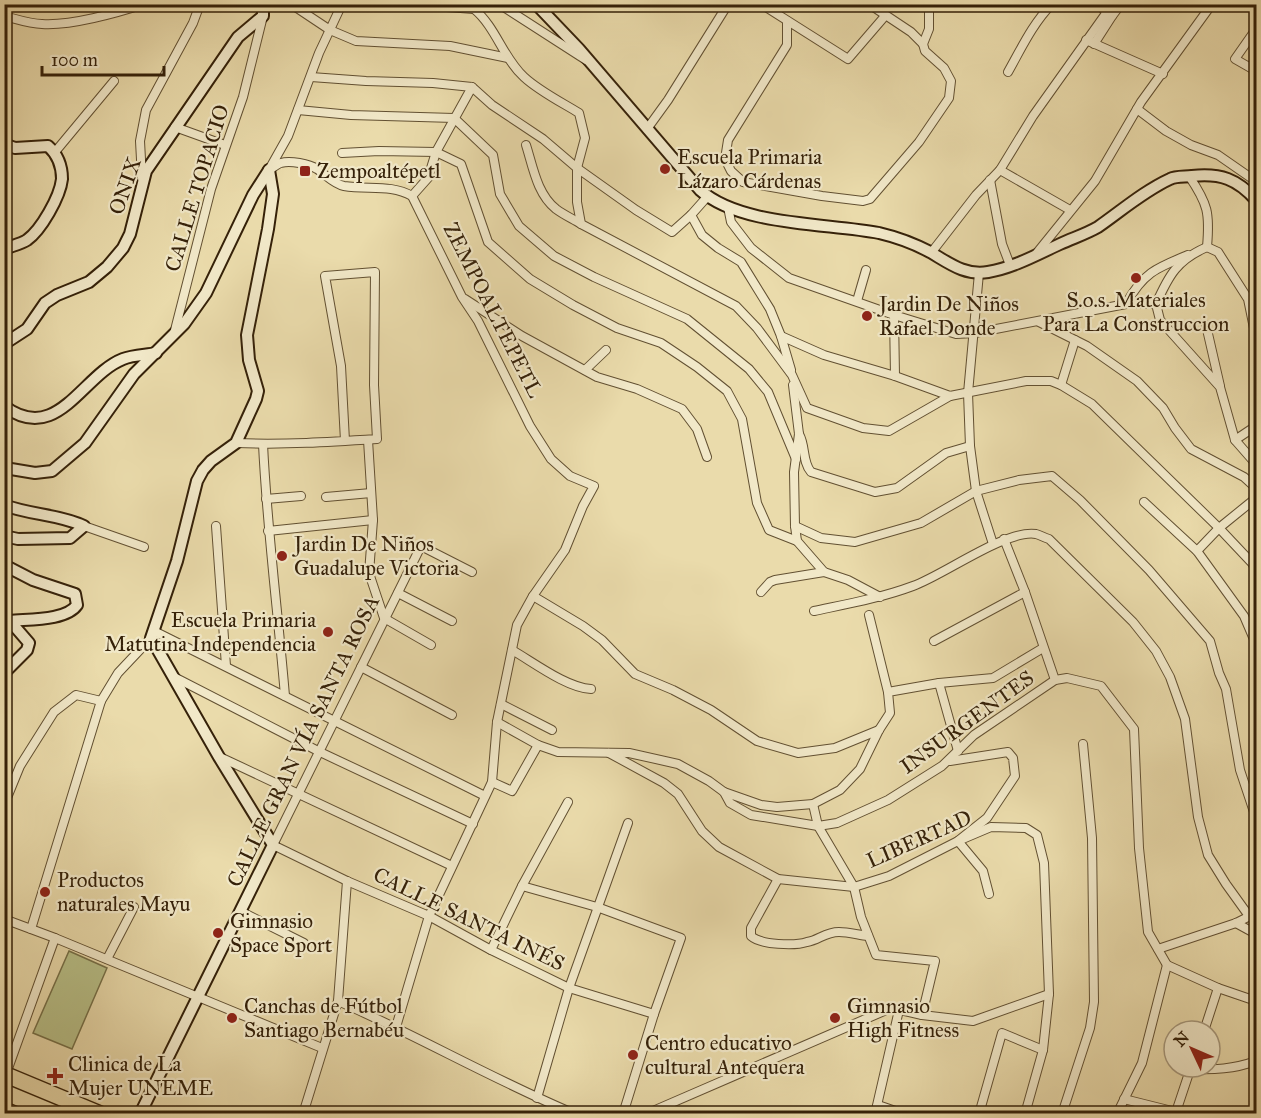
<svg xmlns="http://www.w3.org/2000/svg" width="1261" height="1118" viewBox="0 0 1261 1118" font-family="'IM FELL Great Primer',serif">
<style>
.green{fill:#b8c088;stroke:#767048;stroke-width:1.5}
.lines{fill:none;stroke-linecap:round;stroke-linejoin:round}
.street-casing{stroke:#625032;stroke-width:10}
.secondary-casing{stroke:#352109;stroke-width:14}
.highway-casing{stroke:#352109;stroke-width:18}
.street{stroke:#f1e8c8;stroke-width:8}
.secondary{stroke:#f1e8c8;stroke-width:10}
.highway{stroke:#eadbab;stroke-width:15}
.poi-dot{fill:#8f2418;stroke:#f1e8c8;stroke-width:2}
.labels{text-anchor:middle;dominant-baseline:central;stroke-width:4.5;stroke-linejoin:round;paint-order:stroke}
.poi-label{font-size:21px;fill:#352109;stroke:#f1e8c8;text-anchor:start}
.street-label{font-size:21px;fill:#352109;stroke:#f1e8c8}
</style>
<rect width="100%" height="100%" fill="#eadbab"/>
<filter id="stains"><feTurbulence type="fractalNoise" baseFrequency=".00333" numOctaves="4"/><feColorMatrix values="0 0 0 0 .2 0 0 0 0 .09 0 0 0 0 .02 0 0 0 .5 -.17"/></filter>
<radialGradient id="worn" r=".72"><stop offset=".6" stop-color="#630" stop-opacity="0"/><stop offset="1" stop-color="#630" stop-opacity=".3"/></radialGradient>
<polygon class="green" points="69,951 107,968 72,1049 33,1033"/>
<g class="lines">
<g class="street-casing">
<g id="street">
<polyline points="291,4 330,30 356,41 450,46 508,58"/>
<polyline points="406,4 474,9"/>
<path d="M477 4 474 9C496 27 503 58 524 77 539 91 561 102 579 113L585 138 577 168V202L581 224 736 306 757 328 792 375 807 408 863 428 889 431 950 396"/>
<polyline points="499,4 586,60"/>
<polyline points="761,4 848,59 885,16"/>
<polyline points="869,4 911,32 923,44"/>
<polyline points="1097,4 1107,12"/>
<polyline points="1253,4 1256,7"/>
<path d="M4 16C16 19 30 24 42 24 70 26 117 13 144 4"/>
<polyline points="787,21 787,45 728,140 725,159 731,171 743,182 822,196 863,201 870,199 919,142 949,98 951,81 944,68 925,51 923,44 929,29 929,4"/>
<polyline points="1256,29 1235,59 1256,71"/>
<polyline points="1086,40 1163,74"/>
<polyline points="1094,44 1112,16"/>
<path d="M1008 72C1021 49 1033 23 1052 4"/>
<polyline points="311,77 366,81 433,83 472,87 492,105 543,139 577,168 636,210 672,232 691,215 707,197"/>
<polyline points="1137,109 1166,131 1191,145 1218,155 1254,180 1256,191"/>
<polyline points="298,110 351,115 454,118 493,155 500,194 519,226 554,256 594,277 687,319 749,369 768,392 796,459"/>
<polyline points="175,127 225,145"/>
<polyline points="647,129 668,100 728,4"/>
<path d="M526 145C533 167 537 194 556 209 564 215 573 219 581 224"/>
<polyline points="55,152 114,81"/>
<polyline points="342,153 379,151 436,152 461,164 488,242 530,279 573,305 617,328 661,343 697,367 727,391 742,419 757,503 769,530 797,541"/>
<polyline points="270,168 288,136 319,53 342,4"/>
<path d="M269 170C273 168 277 164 281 163 290 160 309 164 317 169 326 175 334 184 344 186 368 190 391 184 412 196L462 297 478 321 530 426 551 459 570 476 594 486 583 506 565 550 533 596 517 625 497 722 492 782 429 916 396 1027"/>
<polyline points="1000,170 1070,210"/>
<path d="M1189 176C1208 204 1210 213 1207 247"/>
<polyline points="142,178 140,141 146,110 193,23 200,4"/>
<polyline points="990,180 1002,244 1010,265"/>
<polyline points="412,196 428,178 436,152 472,87"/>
<path d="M728 207 731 222 751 248 789 278 894 315 956 334 975 333 1126 304H1156C1169 275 1177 260 1207 247"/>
<polyline points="691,215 702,235 718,248 741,262 770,309 781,336 791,370"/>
<polyline points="1207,247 1218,252 1248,299 1256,338"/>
<polyline points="931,253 976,195 1000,170 1033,116 1107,12 1112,16 1121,4"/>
<polyline points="1036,254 1095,181 1141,102 1212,4"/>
<polyline points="979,273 968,393 970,446 976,491 993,544"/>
<polyline points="465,299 522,336 597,377 637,389 682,409 697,429 707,457"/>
<polyline points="857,301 866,270"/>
<path d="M1126 304C1143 273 1156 268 1188 255"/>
<polyline points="1156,304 1160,320 1220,387 1235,440 1256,464"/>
<polyline points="894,315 895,376"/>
<polyline points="1039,322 1087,346 1137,381 1163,408 1175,428 1191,449 1244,477 1256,488"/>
<polyline points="1206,325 1220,386"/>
<polyline points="174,334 211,189 243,97 263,16"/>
<polyline points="781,336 824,355 895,376 950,396 1026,381 1051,381 1061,385 1092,404 1219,528 1252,563 1256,570"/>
<polyline points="585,370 606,350"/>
<polyline points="793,385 799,434 794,472 795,526 797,541 824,572 848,580 880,597"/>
<polyline points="1061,385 1075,340"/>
<path d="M799 434C806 446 802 462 811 472L875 492 897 488 946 453 970 446"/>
<polyline points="368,440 373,520 369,573 384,618 431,645"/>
<polyline points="1235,440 1256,426"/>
<path d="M236 443C283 445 330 442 377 439L374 385 375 272 325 276 341 366 345 441"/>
<path d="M263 444C267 529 278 612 285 696"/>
<polyline points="326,497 371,493"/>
<polyline points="266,499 301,496"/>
<polyline points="1144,502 1197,551 1244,616 1256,644"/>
<polyline points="84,526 144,547"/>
<polyline points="216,526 226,666"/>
<polyline points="795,526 821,538 855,542 921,523 976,491 1019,480 1052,476 1080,500 1149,570 1210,641 1219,673 1226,689 1240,770 1256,818"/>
<polyline points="268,531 373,520"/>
<polyline points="1004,539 1025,592 1055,680"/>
<polyline points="1197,551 1219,528 1256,498"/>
<polyline points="472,572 421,546 273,845 347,881 429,916 491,950 569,988 654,1014"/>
<polyline points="761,592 770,582 775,580 824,572"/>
<polyline points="398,593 452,621"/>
<polyline points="533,596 583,626 602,640 635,674 673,690 711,710 757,741 798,753 835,748 879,730"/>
<path d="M814 611C847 604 881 598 913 586 944 575 1006 529 1036 534 1040 535 1045 538 1049 539L1133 622 1156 651 1170 677 1185 719 1198 817 1208 855 1226 884 1249 916"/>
<polyline points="869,615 888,692"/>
<polyline points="154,631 485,796"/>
<polyline points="934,641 1025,592"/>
<path d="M512 650C533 662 567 688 591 689"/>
<polyline points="361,667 452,715"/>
<polyline points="176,678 320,752 473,824"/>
<polyline points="939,683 958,751"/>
<polyline points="501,704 552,730"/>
<polyline points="497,722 538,745 558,752 629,753 678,764 709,781 724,792 730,803 751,815 818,826 837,823 888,800 942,766 974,735 1055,680 1067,678 1101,686 1134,729 1139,848 1148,932 1167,965 1218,988 1256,1001"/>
<polyline points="609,753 664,783 678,794 702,831 719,847 778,879 854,887 889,876 958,841 991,827 1026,828 1037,835 1044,863 1049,994 1043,1050 1025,1114"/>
<polyline points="220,757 452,866"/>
<polyline points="950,761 1008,752 1013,758 1015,776 987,818 958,841 983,871 989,894"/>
<polyline points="492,782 512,791 538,745"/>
<polyline points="724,792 761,805 777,807 813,804 840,790 860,769 879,730 890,713 888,692 939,683 993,678 1043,648"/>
<polyline points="813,804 818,826 854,887 861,917 876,955 935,961 922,1015"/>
<polyline points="4,805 20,766 54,712 76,695 101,701"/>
<path d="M778 879 751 928V936C761 945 795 946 807 942 819 940 825 932 839 932 848 932 859 935 868 936"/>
<polyline points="522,886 597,907 681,938 654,1014 623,1114"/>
<polyline points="240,911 304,943"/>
<polyline points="4,919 55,938 322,1048"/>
<polyline points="1236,923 1256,934"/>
<polyline points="31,929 101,701 118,673 151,638"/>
<polyline points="1158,949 1236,923 1256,913"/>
<polyline points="491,950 522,886 568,802"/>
<polyline points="107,959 134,907"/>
<path d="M338 1001C418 1036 494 1080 575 1114"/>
<polyline points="1204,1031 1218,988"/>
<path d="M1191 1069C1214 1070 1234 1069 1256 1061"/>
<polyline points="6,1074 55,938"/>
<polyline points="537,1098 569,988 628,823"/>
<polyline points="1124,1099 1176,1112 1191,1114"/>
<polyline points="878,1105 904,1114"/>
<polyline points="1176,1112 1191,1067"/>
<polyline points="303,1114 338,1001 347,881"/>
<polyline points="646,1114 891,1008 922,1015 973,1021 1049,994"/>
<polyline points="875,1114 899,1010"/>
<polyline points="979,1114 1002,1033 1043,1050"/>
<polyline points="1062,1114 1090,1028 1094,1002 1092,838 1083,744"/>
<polyline points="1117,1114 1142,1063 1167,965"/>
</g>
</g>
<g class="secondary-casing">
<g id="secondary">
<path d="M536 4 579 49 700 190C740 226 827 223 879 233 896 237 915 244 930 252 949 263 965 276 988 272 1013 268 1038 254 1060 244 1073 238 1086 234 1098 227 1121 211 1144 191 1170 179 1176 176 1185 177 1192 176 1221 173 1237 179 1256 200"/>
<path d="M4 144 15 148 48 146C57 154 62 166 62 179 60 197 41 230 27 240 21 244 11 246 4 249"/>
<polyline points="4,344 27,329 45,303 57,295 89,282 107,267 123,248 130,234 146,171 238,37 263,16 263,4"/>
<path d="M4 406C57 446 82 375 123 359 133 355 146 355 156 353"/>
<polyline points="4,466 11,469 35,473 52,471 85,443 134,374 184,324 206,293 253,195 269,170"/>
<path d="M4 505C30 515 58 514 84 526L70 538 18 539 4 536"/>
<path d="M4 565 33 580 75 594 77 605C66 621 28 619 10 621"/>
<polyline points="4,673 27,650 29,643 10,621"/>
<polyline points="140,1114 273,845 219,757 151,638 177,561 197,481 203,470 211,461 236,443 256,399 258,391 249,360 247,335 268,229 273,194 269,170"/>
</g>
</g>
<g class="highway-casing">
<g id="highway">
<polyline points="4,1074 100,1114"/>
<polyline points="4,1092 57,1114"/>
</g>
</g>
<use href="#street" class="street"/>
<use href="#secondary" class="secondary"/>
<use href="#highway" class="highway"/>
</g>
<g class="poi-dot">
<circle cx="665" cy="169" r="6"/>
<rect x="299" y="165" width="12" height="12" rx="3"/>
<circle cx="1136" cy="278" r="6"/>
<circle cx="867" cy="316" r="6"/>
<circle cx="282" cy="556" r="6"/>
<circle cx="328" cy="632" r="6"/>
<circle cx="45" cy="892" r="6"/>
<circle cx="218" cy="933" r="6"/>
<circle cx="232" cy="1018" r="6"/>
<circle cx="835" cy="1018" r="6"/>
<circle cx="633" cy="1055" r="6"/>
<path d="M52 1067h6v6h6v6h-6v6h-6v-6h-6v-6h6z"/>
</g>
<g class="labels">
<g class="poi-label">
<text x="677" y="157">Escuela Primaria<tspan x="677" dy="24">Lázaro Cárdenas</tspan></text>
<text x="317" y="171">Zempoaltépetl</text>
<text x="1136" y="300" text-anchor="middle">S.o.s. Materiales<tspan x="1136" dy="24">Para La Construccion</tspan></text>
<text x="879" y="304">Jardin De Niños<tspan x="879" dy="24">Rafael Donde</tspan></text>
<text x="294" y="544">Jardin De Niños<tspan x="294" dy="24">Guadalupe Victoria</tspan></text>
<text x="316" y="620" text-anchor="end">Escuela Primaria<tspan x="316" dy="24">Matutina Independencia</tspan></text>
<text x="57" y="880">Productos<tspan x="57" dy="24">naturales Mayu</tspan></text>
<text x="230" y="921">Gimnasio<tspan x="230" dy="24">Space Sport</tspan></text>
<text x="244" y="1006">Canchas de Fútbol<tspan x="244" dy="24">Santiago Bernabéu</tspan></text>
<text x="847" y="1006">Gimnasio<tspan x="847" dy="24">High Fitness</tspan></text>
<text x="645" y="1043">Centro educativo<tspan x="645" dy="24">cultural Antequera</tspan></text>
<text x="68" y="1064">Clinica de La<tspan x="68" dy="24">Mujer UNEME</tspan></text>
</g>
<g class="street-label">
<text transform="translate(125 186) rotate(-71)">ONIX</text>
<text transform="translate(197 188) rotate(-73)">CALLE TOPACIO</text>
<text transform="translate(493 310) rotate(63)">ZEMPOALTEPETL</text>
<text transform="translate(967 722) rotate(-36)">INSURGENTES</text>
<text transform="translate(303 741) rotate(-64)">CALLE GRAN VÍA SANTA ROSA</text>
<text transform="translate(919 839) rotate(-24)">LIBERTAD</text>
<text transform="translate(469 919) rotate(26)">CALLE SANTA INÉS</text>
</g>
</g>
<rect width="1261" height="1118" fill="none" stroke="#eadbab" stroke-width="24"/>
<rect x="6" y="6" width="1249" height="1106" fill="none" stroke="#352109" stroke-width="3"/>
<rect x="12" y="12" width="1237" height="1094" fill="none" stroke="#352109" stroke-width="1.5"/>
<g transform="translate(1192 1049) rotate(314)"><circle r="28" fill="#f1e8c8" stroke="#a6987c" stroke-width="1.5"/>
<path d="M0-4.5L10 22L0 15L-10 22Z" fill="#8f2418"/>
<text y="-9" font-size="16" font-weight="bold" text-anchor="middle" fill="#352109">N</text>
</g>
<path d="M42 66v9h122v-9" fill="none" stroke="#352109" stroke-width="3"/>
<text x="51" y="66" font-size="18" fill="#352109" stroke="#f1e8c8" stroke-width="4.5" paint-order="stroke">100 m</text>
<rect width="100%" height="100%" filter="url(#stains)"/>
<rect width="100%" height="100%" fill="url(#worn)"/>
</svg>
